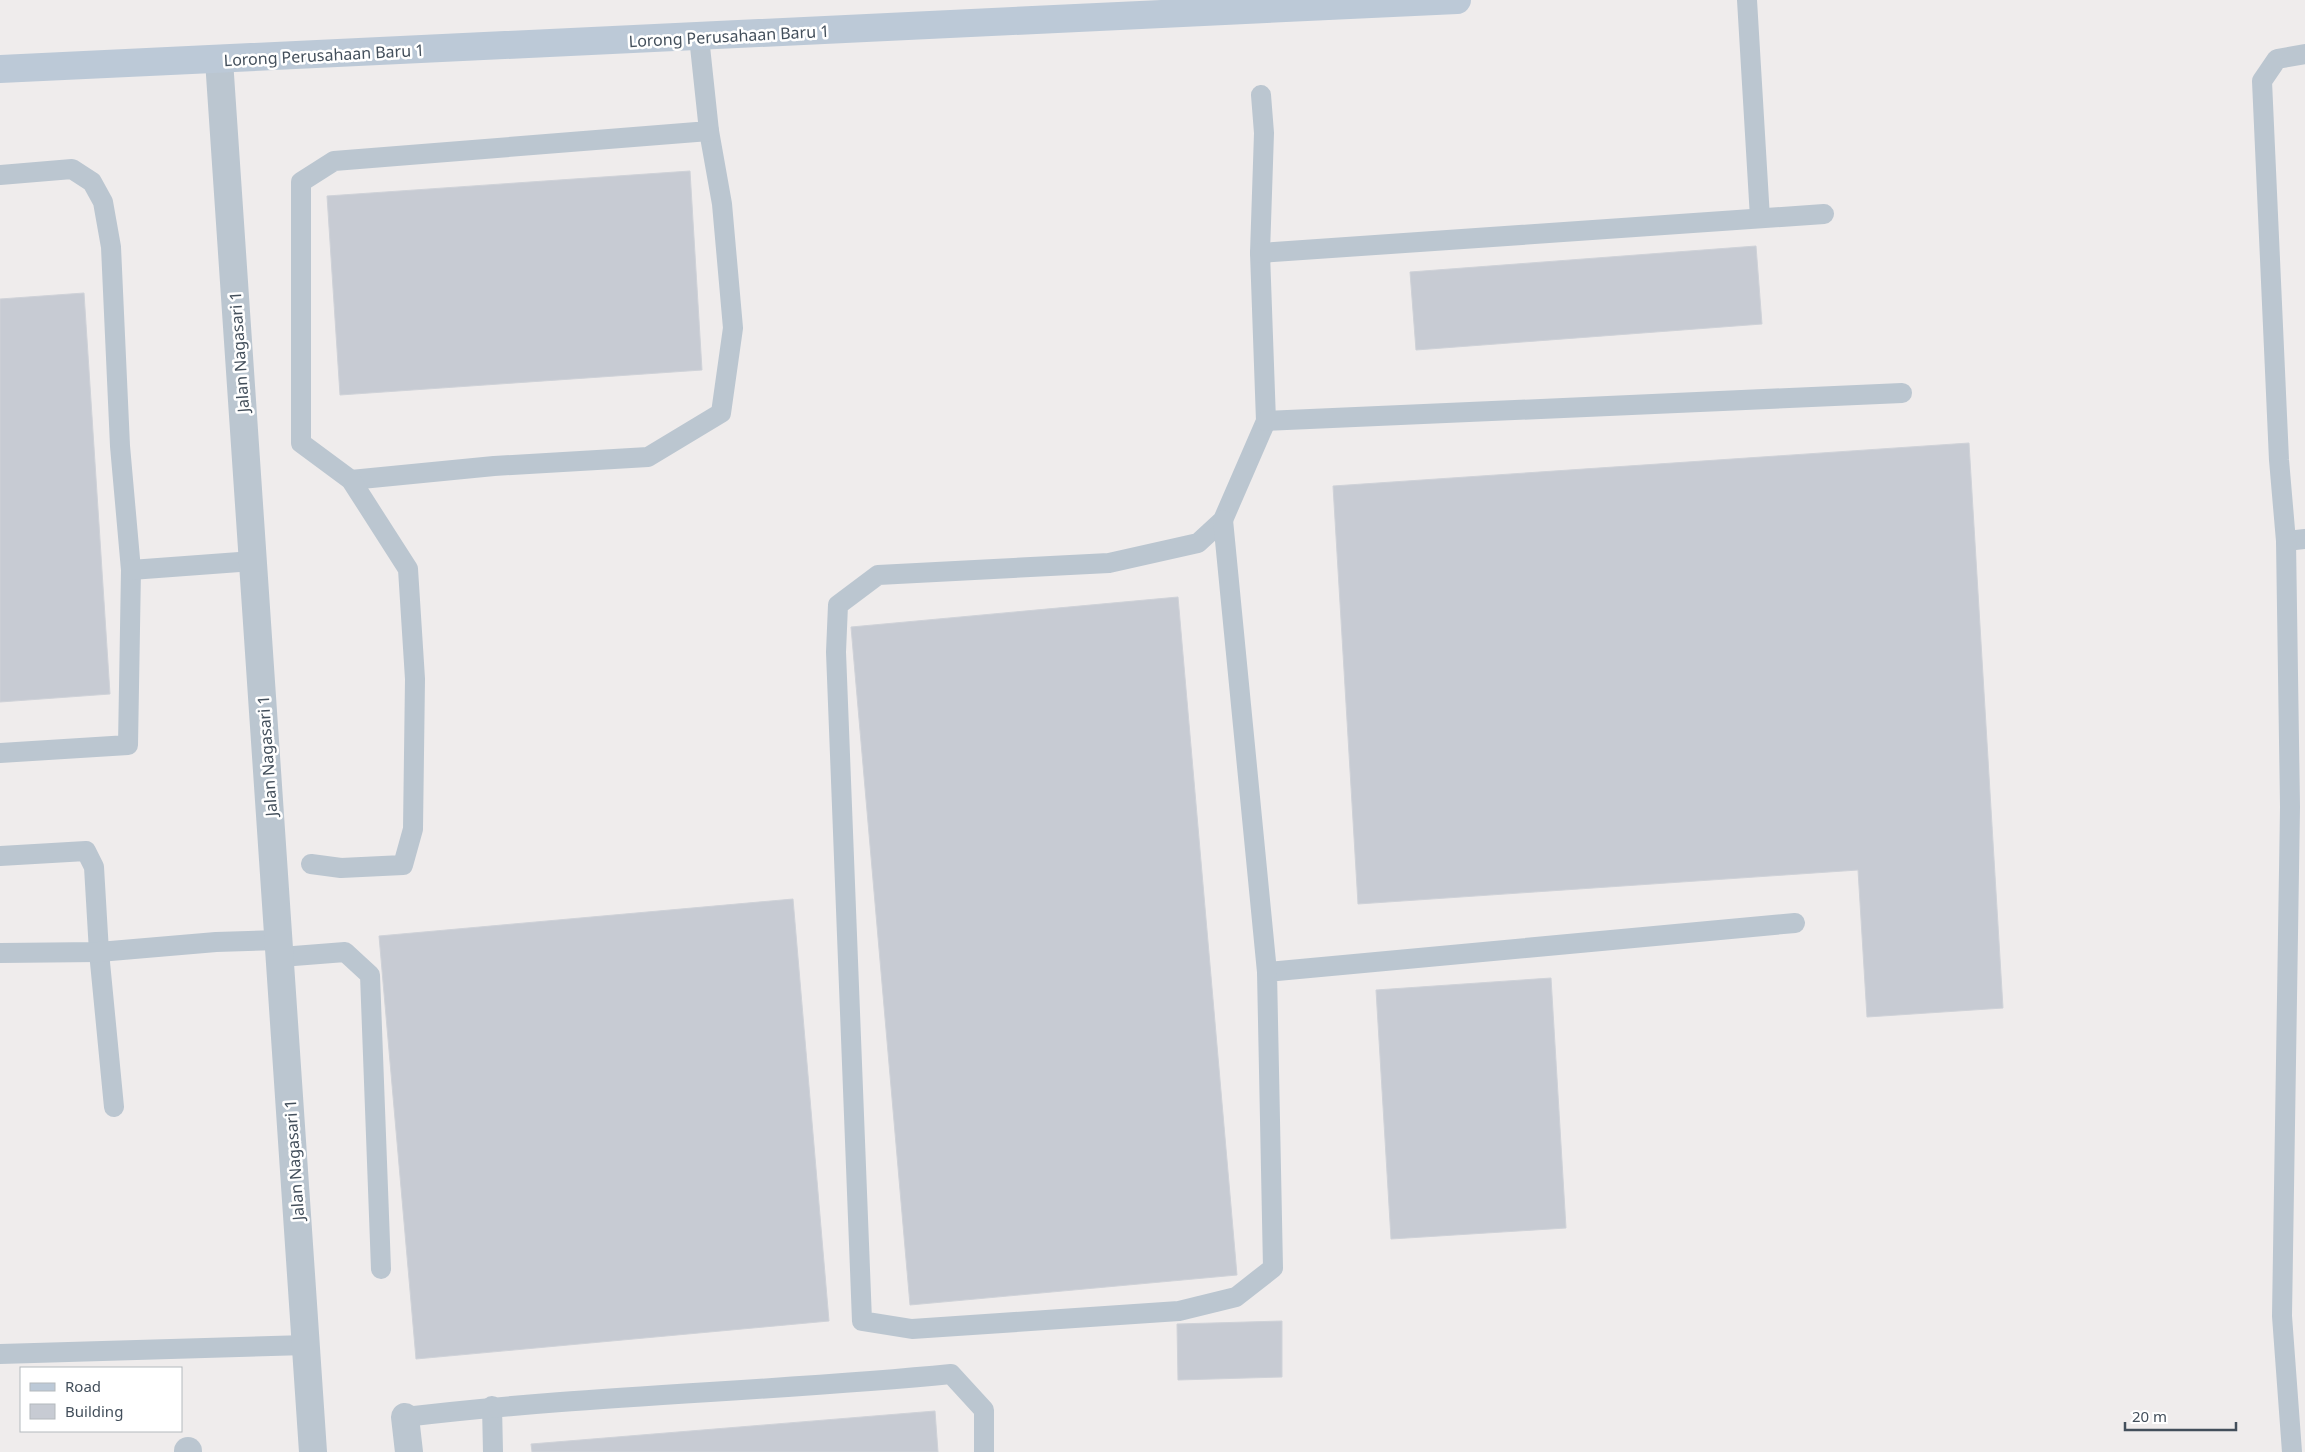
<svg xmlns="http://www.w3.org/2000/svg" width="2305" height="1452" viewBox="0 0 2305 1452" font-family="'Noto Sans',sans-serif">
<style>
.building{fill:#c7cbd3;stroke:#cfd2d8}
.lines{fill:none;stroke-linecap:round;stroke-linejoin:round}
.lane{stroke:#bbc6d0;stroke-width:20}
.street{stroke:#bbc6d0;stroke-width:28}
.secondary{stroke:#bcc9d7;stroke-width:28}
.labels{text-anchor:middle;dominant-baseline:central;stroke-width:5;stroke-linejoin:round;paint-order:stroke}
.street-label{font-size:16px;fill:#434f5b;stroke:#fff}
</style>
<rect width="100%" height="100%" fill="#efecec"/>
<g class="building">
<polygon points="690,171 702,370 340,395 327,196"/>
<polygon points="1756,246 1762,324 1416,350 1410,272"/>
<polygon points="84,293 110,694 0,702 0,299"/>
<polygon points="1969,443 2003,1008 1867,1017 1858,870 1358,904 1333,486"/>
<polygon points="1178,597 1237,1275 910,1305 851,627"/>
<polygon points="793,899 829,1321 416,1359 379,936"/>
<polygon points="1551,978 1566,1228 1391,1239 1376,990"/>
<polygon points="1282,1321 1282,1377 1178,1380 1177,1324"/>
<polygon points="935,1411 938,1452 532,1452 531,1444"/>
</g>
<g class="lines">
<g class="lane">
<polyline points="1747,0 1760,218"/>
<polyline points="1261,95 1264,133 1260,253 1266,421 1223,520 1198,543 1109,563 878,575 838,605 836,652 862,1321 912,1329 1179,1311 1236,1297 1273,1268 1267,972 1795,923"/>
<polyline points="0,175 72,169 92,182 103,202 111,247 120,446 131,570 128,745 0,753"/>
<polyline points="1260,253 1824,214"/>
<polyline points="1266,421 1902,393"/>
<polyline points="351,480 494,466 648,457 721,413 733,328 722,204 709,131"/>
<polyline points="1223,520 1267,972"/>
<polyline points="2286,541 2305,539"/>
<polyline points="131,570 253,561"/>
<polyline points="0,856 86,851 94,867 99,952 114,1107"/>
<polyline points="311,864 341,868 403,865 413,829 415,679 408,569 351,480 301,443 301,182 334,161 709,131 699,37"/>
<polyline points="0,953 99,952 216,942 279,940"/>
<polyline points="281,957 345,952 370,975 381,1269"/>
<polyline points="0,1354 306,1345"/>
<polyline points="492,1406 493,1452"/>
<path d="M405 1417C587 1395 769 1392 951 1374L984 1410V1452"/>
<polyline points="2292,1452 2282,1316 2290,807 2286,541 2279,460 2262,81 2277,59 2305,54"/>
</g>
<g class="street">
<polyline points="219,60 313,1452"/>
<polyline points="405,1417 409,1452"/>
<polyline points="188,1451 188,1452"/>
</g>
<polyline class="secondary" points="0,69 1457,0"/>
</g>
<g class="labels">
<g class="street-label">
<text transform="translate(729 36) rotate(-3)">Lorong Perusahaan Baru 1</text>
<text transform="translate(324 55) rotate(-3)">Lorong Perusahaan Baru 1</text>
<text transform="translate(239 352) rotate(-94)">Jalan Nagasari 1</text>
<text transform="translate(267 756) rotate(-94)">Jalan Nagasari 1</text>
<text transform="translate(294 1160) rotate(-94)">Jalan Nagasari 1</text>
</g>
</g>
<rect x="20" y="1367" width="162" height="65" fill="#ffffff" stroke="#b4b9bd"/>
<rect x="30" y="1383" width="25" height="8" fill="#bcc9d7" stroke="#b4b9bd"/>
<text x="65" y="1392" font-size="15" fill="#434f5b">Road</text>
<rect x="30" y="1404" width="25" height="15" fill="#c7cbd3" stroke="#b4b9bd"/>
<text x="65" y="1417" font-size="15" fill="#434f5b">Building</text>
<path d="M2125 1422v8h111v-8" fill="none" stroke="#434f5b" stroke-width="2.5"/>
<text x="2132" y="1422" font-size="15" fill="#434f5b" stroke="#ffffff" stroke-width="4" paint-order="stroke">20 m</text>
</svg>
